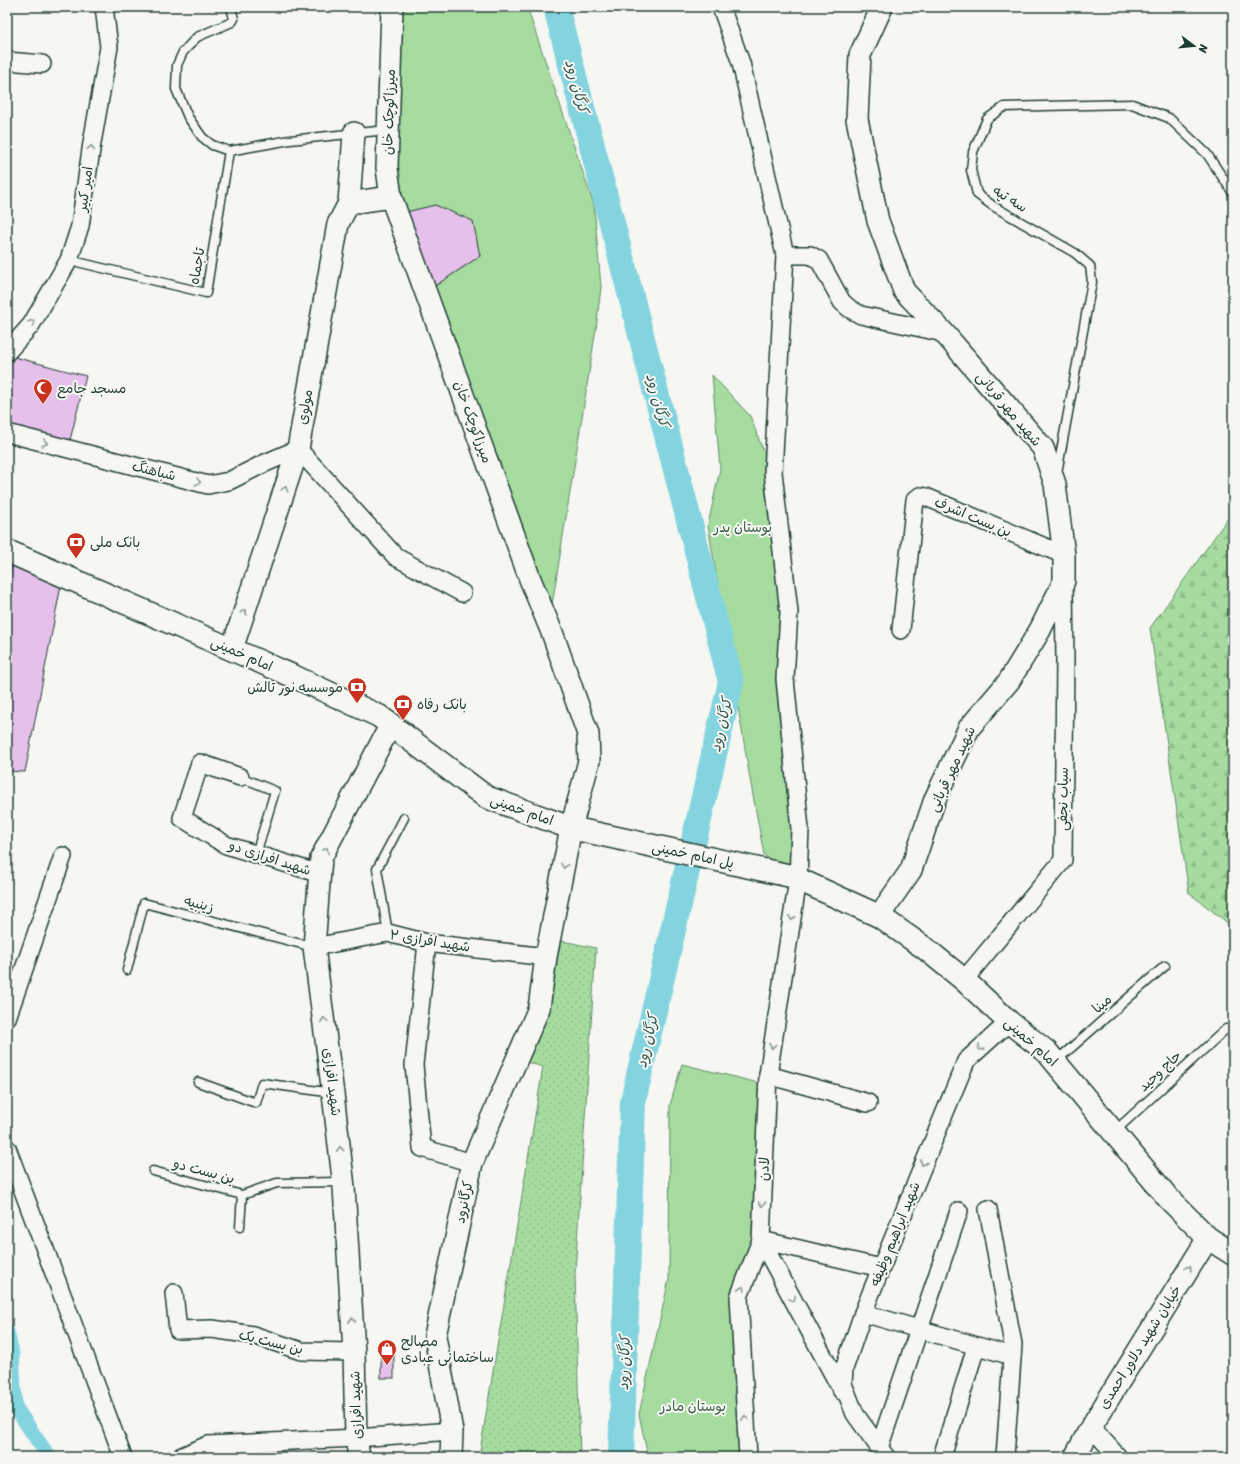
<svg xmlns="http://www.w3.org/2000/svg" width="1240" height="1464" viewBox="0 0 1240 1464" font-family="Sriracha,'Playpen Sans Arabic',sans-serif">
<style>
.grass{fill:url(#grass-dots);stroke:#628c6a}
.forest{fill:url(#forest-firs);stroke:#628c6a}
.green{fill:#a6dc9f;stroke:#628c6a}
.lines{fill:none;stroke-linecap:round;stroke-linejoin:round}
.canal{stroke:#84d4df;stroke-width:15}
.river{stroke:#84d4df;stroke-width:26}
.building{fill:#e5c0ea;stroke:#1f3d34}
.service-casing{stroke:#1f3d34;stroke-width:11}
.minor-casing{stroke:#1f3d34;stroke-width:20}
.tertiary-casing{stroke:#1f3d34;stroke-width:24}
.secondary-casing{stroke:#1f3d34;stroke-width:25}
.service{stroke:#f6f6f2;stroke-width:8}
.minor{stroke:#f6f6f2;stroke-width:17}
.tertiary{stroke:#f6f6f2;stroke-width:21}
.secondary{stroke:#f6f6f2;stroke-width:22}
.oneway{stroke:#8a9a93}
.labels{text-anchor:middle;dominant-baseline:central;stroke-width:4;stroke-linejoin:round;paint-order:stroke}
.street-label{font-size:14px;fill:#1f3d34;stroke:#f6f6f2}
.poi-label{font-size:14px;fill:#1f3d34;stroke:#f6f6f2;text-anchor:start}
.park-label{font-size:14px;fill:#3a5d49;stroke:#f6f6f2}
.water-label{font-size:15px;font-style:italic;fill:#335b56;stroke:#f6f6f2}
</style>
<defs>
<pattern id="grass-dots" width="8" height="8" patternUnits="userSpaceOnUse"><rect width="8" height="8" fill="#a6dc9f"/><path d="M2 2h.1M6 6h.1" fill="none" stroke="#8ebe8a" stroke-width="1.8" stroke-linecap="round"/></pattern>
<pattern id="forest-firs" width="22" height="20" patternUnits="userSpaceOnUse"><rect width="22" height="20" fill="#a6dc9f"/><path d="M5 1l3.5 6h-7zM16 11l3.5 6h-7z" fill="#8ebe8a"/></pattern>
</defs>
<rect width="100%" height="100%" fill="#f6f6f2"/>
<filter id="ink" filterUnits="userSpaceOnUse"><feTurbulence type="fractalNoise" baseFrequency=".025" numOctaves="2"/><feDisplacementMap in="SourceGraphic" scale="8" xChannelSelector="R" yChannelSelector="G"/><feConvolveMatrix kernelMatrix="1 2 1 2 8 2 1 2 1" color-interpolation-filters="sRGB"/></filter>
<g filter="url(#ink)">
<polygon class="grass" points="553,939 596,948 575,1273 580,1457 479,1457 543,1067 517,1059"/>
<polygon class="forest" points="1233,511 1233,927 1189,893 1150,628"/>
<g class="green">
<polygon points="393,7 527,7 594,205 601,287 596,329 549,624 426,292 480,256 398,214"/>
<polygon points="712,375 750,416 771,471 788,612 798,879 764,855 750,779 708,525 720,469"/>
<polygon points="682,1064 767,1085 761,1240 738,1297 747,1457 648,1457 639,1414 669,1279 670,1105"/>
</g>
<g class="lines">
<polyline class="canal" points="7,1332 12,1354 15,1407 49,1457"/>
<polyline class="river" points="556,7 731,682 633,1101 621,1457"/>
</g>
<g class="building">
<polygon points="435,205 473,221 480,256 426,292 398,214"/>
<polygon points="7,355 86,376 68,448 7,433"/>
<polygon points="13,559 62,580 25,772 7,771 7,594"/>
<polygon points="401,716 414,726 406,735 394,726"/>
<rect x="381" y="1355" width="13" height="23"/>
</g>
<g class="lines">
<g class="service-casing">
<g id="service">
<polyline points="231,7 234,19 232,22 197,37 183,52 177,65 176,89 188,117 202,137 212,145 229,151 290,140 387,130"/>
<polyline points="69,260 206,293 229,151"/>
<polyline points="1057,473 1092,282 1090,266 1075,253 993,206 977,194 971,170 973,152 987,119 1004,107 1132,104 1169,118 1207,154 1233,193"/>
<polyline points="240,777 275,791 256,854"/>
<polyline points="388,933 377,869 404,818"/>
<polyline points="127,970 144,903 313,947"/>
<polyline points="1056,1061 1165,966"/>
<polyline points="198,1082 256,1103 262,1083 333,1093"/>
<polyline points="1114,1132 1226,1029"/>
<polyline points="153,1171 242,1195 277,1183 342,1182"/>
<polyline points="240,1227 242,1195"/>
</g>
</g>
<g class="minor-casing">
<g id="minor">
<polyline points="721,7 741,63 785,255 773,472 789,612 785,679 800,829 798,879 768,1075 761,1240 739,1297 748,1457"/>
<polyline points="7,61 42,64"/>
<polyline points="785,255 810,255 819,260 842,302 850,309 861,315 944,333"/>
<polyline points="7,352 31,325 69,260 80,226 92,143 109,47 104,7"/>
<polyline points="7,433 208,485 229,481 263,464 298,449 396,557 462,593"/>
<polyline points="901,630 915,500 920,496 926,497 1064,555"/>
<polyline points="240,777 200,763 182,818 226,845 320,874"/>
<polyline points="427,943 414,1065 422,1148 472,1163"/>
<polyline points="314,947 388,933 427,943 546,957"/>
<polyline points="964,980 1063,860 1065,660 1064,582"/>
<polyline points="7,1018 63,856"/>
<polyline points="768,1075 868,1103"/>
<polyline points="7,1148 123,1457"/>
<polyline points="988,1209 1013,1344 1005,1457"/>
<polyline points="761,1240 842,1391"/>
<polyline points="761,1240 881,1268"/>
<polyline points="174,1293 178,1330 212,1329 253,1335 301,1351 354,1352"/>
<polyline points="863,1313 1012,1356"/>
<polyline points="1091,1427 1118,1457"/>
<polyline points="879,1448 959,1211"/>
<polyline points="180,1457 208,1445 356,1438 452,1431"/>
<polyline points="886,1457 855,1414 843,1384 844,1369 863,1313 881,1268 966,1061 1009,1022"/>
<polyline points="942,1457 976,1347"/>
</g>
</g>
<g class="tertiary-casing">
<g id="tertiary">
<polyline points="392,7 387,168 391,197 530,579 553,635 588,734 589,761 571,828 546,957 539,1008 472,1163 435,1336 452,1431 451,1457"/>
<polyline points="349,203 354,133"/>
<polyline points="232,649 298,449 338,224 349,203 391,197"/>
<polyline points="879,916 911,870 935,799 969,728 1009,681 1040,630 1064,581 1064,555 1055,484 1043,448 944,333 904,291 878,221 857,119 860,55 882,7"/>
<polyline points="359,1457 356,1438 354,1352 344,1187 333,1094 314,947 321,858 391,724"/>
<polyline points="1075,1457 1091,1427 1208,1238"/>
</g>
</g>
<g class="secondary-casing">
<polyline id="secondary" points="7,551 295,677 379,716 486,797 571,828 791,876 879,916 926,949 964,980 1009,1022 1047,1052 1169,1199 1208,1238 1233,1254"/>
</g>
<use href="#service" class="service"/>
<use href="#minor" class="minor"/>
<use href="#tertiary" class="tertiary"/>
<use href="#secondary" class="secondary"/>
</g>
<defs><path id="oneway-chevron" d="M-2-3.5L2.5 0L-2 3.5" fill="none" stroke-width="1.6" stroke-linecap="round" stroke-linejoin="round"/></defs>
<g class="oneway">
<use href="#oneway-chevron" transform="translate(91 148) rotate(-81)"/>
<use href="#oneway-chevron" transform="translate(32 322) rotate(-57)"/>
<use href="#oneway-chevron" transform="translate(45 443) rotate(14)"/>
<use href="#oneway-chevron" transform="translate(198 482) rotate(14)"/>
<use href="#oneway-chevron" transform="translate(285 489) rotate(-72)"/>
<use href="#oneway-chevron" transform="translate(244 612) rotate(-72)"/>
<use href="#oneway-chevron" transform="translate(326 850) rotate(-63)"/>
<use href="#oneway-chevron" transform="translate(564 866) rotate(101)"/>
<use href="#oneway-chevron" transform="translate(792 918) rotate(99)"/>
<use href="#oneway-chevron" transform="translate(324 1020) rotate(-98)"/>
<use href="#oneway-chevron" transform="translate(772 1046) rotate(99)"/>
<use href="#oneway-chevron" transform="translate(980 1048) rotate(139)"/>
<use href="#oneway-chevron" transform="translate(340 1149) rotate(-96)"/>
<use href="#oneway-chevron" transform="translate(923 1163) rotate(112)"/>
<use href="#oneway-chevron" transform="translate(762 1204) rotate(92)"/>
<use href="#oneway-chevron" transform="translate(1189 1268) rotate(-58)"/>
<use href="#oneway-chevron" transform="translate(742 1289) rotate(-68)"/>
<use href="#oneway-chevron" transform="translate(793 1299) rotate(62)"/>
<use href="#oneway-chevron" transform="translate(352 1320) rotate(-94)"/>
<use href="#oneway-chevron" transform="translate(745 1418) rotate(-93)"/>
</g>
</g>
<defs>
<g id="mosque-pin" transform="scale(1)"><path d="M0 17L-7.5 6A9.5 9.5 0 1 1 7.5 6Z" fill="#c8321e" stroke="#f6f6f2"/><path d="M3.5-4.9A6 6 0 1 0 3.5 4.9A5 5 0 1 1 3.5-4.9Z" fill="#fff"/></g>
<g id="bank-pin" transform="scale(1)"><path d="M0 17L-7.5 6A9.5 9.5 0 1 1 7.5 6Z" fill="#c8321e" stroke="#f6f6f2"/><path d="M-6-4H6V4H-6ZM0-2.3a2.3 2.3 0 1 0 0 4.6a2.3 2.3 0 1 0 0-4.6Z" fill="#fff"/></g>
<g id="shop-pin" transform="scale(1)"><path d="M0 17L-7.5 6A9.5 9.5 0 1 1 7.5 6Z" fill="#c8321e" stroke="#f6f6f2"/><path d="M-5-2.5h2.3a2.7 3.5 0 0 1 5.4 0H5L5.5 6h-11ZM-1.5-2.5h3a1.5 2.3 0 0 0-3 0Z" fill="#fff"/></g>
</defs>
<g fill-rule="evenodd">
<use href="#mosque-pin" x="43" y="388"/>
<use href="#bank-pin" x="76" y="542"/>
<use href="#bank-pin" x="357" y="687"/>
<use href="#bank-pin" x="403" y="704"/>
<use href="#shop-pin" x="387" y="1349"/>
</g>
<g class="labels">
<g class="street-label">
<text transform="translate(389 112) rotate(-88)">میرزاکوچک خان</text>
<text transform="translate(85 189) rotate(-82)">امیر کبیر</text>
<text transform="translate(1010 199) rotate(32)">سه تپه</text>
<text transform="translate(197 266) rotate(-80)">تاجماه</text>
<text transform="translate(305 407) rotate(-80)">مولوی</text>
<text transform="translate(1009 409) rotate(50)">شهید مهر قربانی</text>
<text transform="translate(473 422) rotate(70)">میرزاکوچک خان</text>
<text transform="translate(154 471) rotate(14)">شباهنگ</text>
<text transform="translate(973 517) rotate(23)">بن بست اشرف</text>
<text transform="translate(242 654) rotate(24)">امام خمینی</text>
<text transform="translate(952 769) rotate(-65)">شهید مهر قربانی</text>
<text transform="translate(1063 799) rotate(-89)">سیاب نجفی</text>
<text transform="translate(522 810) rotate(20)">امام خمینی</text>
<text transform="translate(693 855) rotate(12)">پل امام خمینی</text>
<text transform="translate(270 858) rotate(18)">شهید افرازی دو</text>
<text transform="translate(199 904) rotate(15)">زینبیه</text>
<text transform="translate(430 941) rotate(9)">شهید افرازی ۲</text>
<text transform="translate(1102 1004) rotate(-41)">مینا</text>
<text transform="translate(1031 1042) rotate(42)">امام خمینی</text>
<text transform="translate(1160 1071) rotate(-43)">حاج وحید</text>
<text transform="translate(332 1082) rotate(83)">شهید افرازی</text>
<text transform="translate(764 1169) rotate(-88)">لادن</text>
<text transform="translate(204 1171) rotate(15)">بن بست دو</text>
<text transform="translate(464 1202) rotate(-78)">کرگانرود</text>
<text transform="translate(895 1234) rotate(-68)">شهید ابراهیم وظیفه</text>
<text transform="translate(271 1342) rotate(14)">بن بست یک</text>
<text transform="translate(1140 1347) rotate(-58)">خیابان شهید دلاور احمدی</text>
<text transform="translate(356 1405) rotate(-92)">شهید افرازی</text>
</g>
<g class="poi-label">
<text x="57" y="388">مسجد جامع</text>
<text x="90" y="542">بانک ملی</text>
<text x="343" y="687" text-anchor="end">موسسه نور تالش</text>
<text x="417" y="704">بانک رفاه</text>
<text x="401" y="1341">مصالح<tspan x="401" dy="16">ساختمانی عبادی</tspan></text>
</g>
<g class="park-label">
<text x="743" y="527">بوستان پدر</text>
<text x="693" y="1406">بوستان مادر</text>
</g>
<g class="water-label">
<text transform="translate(577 86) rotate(75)">کرگان رود</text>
<text transform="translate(658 400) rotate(75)">کرگان رود</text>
<text transform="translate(721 725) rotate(-77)">کرگان رود</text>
<text transform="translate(647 1041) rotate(-77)">کرگان رود</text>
<text transform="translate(624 1363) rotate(-88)">کرگان رود</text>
</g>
</g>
<rect width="1240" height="1464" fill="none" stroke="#f6f6f2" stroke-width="24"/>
<rect x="12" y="12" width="1216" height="1440" fill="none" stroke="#1f3d34" stroke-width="1.5" filter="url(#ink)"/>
<g transform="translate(1194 46) rotate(106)" stroke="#f6f6f2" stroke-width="3" paint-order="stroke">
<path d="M0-3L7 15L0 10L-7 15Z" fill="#1f3d34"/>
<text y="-6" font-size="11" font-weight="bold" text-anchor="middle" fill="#1f3d34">N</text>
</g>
</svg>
